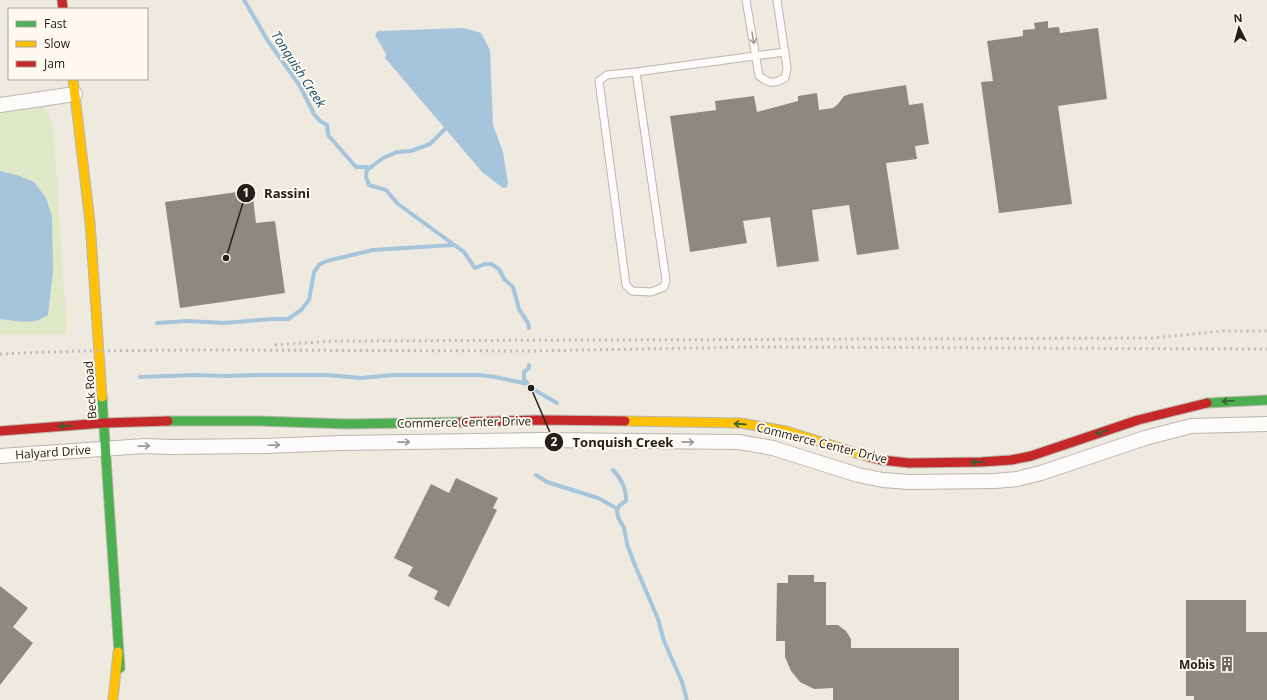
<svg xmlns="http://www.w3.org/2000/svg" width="1267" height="700" viewBox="0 0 1267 700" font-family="'Open Sans',sans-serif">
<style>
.green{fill:#e0e9c7}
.water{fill:#a4c5dc}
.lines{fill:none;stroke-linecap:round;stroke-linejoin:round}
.stream{stroke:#a4c5dc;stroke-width:4}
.building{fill:#8d8981}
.lane-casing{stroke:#bab6ae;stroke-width:9}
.street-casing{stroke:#bab6ae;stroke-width:16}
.fast-casing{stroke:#bab6ae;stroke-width:11}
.slow-casing{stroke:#bab6ae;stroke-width:11}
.jam-casing{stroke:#bab6ae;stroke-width:11}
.lane{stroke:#fdfcfa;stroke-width:7}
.street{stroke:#fdfcfa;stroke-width:14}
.fast{stroke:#4caf50;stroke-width:9}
.slow{stroke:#ffc107;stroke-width:9}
.jam{stroke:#c62828;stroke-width:9}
.rail{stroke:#bdbcba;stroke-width:3;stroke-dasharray:2 4;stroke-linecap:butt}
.oneway{stroke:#9b9995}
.oneway2{stroke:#356032}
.labels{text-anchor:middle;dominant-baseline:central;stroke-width:4;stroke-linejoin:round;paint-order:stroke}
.street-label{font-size:12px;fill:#232019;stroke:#fff9ef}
.poi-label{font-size:12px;font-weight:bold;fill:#232019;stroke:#fff9ef;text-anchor:end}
.water-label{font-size:13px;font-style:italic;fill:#124d71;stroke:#fff9ef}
.leader{fill:none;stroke:#232019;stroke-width:1.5}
.callout-dot{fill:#232019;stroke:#fff9ef;stroke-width:1.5}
.mark-label{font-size:12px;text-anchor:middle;font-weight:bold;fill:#fff}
.callout-label{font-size:13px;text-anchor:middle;font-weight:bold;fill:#232019;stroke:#fff9ef;stroke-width:4;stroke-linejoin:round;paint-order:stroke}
</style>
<rect width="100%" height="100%" fill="#efeae0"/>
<polygon class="green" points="39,99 53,124 67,334 0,334 0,319 30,323 46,198 34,182 17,175 0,171 0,105"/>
<g class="water">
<polygon points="464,28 481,33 490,50 493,125 503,152 508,183 507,187 503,188 482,172 385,58 386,54 375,35 378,31"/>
<path d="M0 171 17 175 34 182 46 198 52 216 53 271 48 315C32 326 19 321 0 319Z"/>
</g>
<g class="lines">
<g class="stream">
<polyline points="244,0 268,41 300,86 314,114 320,121 327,125 328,135 356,167 367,167 366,177 369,185 386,190 398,204 464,252 475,268 485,264 491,264 499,269 504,279 513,287 519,309 528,323 529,328"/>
<polyline points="367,170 383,158 397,152 411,151 430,144 448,126"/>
<polyline points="157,323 188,321 224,323 271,319 288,319 301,310 309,300 314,272 320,264 327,261 373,250 453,245"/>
<polyline points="529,365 529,368 524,372 524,379 531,388 557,403"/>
<polyline points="140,377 195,375 227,376 257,375 327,375 361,378 393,375 479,375 495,377 528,384"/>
<path d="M613 470C621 478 627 490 626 501L619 506 617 511 618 517 624 528 627 544 634 563 658 619 664 641 682 682 687 700"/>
<polyline points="536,475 547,482 598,498 618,509"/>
</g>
</g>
<g class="building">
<polygon points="1048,21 1048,28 1059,27 1060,33 1098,28 1107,99 1058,106 1072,204 999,213 981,82 993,81 987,41 1023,36 1023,30 1035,29 1034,23"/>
<polygon points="906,85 909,105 923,103 929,144 915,146 917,159 886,163 899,249 857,255 849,205 812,210 819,261 777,267 770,217 743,221 747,243 690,252 670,116 716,110 715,101 754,96 757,112 798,101 798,96 817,93 819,110 833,108 838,104 844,96 850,94"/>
<polygon points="252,190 256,223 275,221 285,293 180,308 165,202"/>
<polygon points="456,478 498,498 493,508 497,510 449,607 434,599 438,591 408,576 413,567 394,558 431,484 449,493"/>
<polygon points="788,575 814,575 814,582 826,582 826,625 838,625 846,631 851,639 851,648 959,648 959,700 833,700 833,688 814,689 800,682 791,671 785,657 785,641 776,641 777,583 788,583"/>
<polygon points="0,586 28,608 13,627 33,643 0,685"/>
<polygon points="1186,600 1246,600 1246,632 1267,632 1267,700 1194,700 1194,696 1186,696"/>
</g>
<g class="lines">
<g class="lane-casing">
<g id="lane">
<path d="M746 0 759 76C770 84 773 84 785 78L787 68 777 0"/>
<polyline points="636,72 607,75 599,81 626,285 632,291 651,292 664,287 666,280 636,72 785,52"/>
</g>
</g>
<g class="street-casing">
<g id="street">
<polyline points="0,105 75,94"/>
<polyline points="0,456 145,446 170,447 266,446 339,443 542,440 739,442 773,448 858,475 883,480 909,482 995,481 1017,479 1041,473 1145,438 1191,426 1267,424"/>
</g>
</g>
<g class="fast-casing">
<g id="fast">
<polyline points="102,397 120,668"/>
<polyline points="1207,403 1267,400"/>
<polyline points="168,421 259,421 348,424 462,422"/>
</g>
</g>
<g class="slow-casing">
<g id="slow">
<polyline points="73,79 90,222 102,397"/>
<polyline points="625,421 741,423 786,431 869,457"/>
<polyline points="113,700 118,652"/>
</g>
</g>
<g class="jam-casing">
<g id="jam">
<polyline points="62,0 63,9"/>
<polyline points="462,422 542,420 625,421"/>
<polyline points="0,431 104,423 168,421"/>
<polyline points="869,457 881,460 909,463 981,462 1011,460 1031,456 1138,420 1207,403"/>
</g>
</g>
<use href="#lane" class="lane"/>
<use href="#street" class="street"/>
<use href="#fast" class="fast"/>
<use href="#slow" class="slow"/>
<use href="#jam" class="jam"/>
<g class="rail">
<polyline points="275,345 334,341 1152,338 1223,331 1267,331"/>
<polyline points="0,354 77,351 203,350 533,351 749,347 1267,349"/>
</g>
</g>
<defs><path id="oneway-shaft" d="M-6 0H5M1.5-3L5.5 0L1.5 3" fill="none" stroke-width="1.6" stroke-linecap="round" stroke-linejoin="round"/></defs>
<g class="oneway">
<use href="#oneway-shaft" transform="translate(753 38) rotate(80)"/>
<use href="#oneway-shaft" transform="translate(404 442) rotate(-1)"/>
<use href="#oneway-shaft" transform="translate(688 442) rotate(1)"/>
<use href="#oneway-shaft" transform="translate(274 445) rotate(-2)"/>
<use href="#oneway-shaft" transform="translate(144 446) rotate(-1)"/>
</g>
<g class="oneway2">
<use href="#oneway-shaft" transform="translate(1228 401) rotate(177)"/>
<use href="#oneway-shaft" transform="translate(740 424) rotate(-176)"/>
<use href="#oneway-shaft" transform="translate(65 426) rotate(175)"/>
<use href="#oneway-shaft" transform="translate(1102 432) rotate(162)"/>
<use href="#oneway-shaft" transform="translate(977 462) rotate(179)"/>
</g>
<defs>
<g id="building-bare" transform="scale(1.2)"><path d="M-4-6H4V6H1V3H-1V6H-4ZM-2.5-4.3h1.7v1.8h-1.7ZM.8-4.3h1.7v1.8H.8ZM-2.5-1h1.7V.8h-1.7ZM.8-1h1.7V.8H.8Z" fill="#6a675f" stroke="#fff9ef" stroke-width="2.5" paint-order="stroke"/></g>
</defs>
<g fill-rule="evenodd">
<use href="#building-bare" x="1227" y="664"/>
</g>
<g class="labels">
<g class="street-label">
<text transform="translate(90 390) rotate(-94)">Beck Road</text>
<text transform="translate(464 422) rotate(-1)">Commerce Center Drive</text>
<text transform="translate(822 443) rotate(14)">Commerce Center Drive</text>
<text transform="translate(53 452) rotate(-4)">Halyard Drive</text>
</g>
<g class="poi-label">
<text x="1215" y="664">Mobis</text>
</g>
<g class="water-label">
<text transform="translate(299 69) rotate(57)">Tonquish Creek</text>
</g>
</g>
<path class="leader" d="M226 258L246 193M531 388L554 442"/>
<g class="callout-dot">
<circle cx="226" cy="258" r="4"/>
<circle cx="531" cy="388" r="4"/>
<circle cx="246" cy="193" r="10"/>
<circle cx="554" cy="442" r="10"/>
</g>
<g class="mark-label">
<text x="246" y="197">1</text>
<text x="554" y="446">2</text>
</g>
<g class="callout-label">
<text x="287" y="198">Rassini</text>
<text x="623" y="447">Tonquish Creek</text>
</g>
<rect x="8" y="8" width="140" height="72" fill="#fff9ef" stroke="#a7a299"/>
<rect x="16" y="21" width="20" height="6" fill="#4caf50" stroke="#a7a299"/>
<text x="44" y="28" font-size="12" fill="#232019">Fast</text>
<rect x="16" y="41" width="20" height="6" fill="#ffc107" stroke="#a7a299"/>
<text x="44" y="48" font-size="12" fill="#232019">Slow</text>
<rect x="16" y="61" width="20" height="6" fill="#c62828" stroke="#a7a299"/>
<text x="44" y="68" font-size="12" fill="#232019">Jam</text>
<g transform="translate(1239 28) rotate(354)" stroke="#fff9ef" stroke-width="3" paint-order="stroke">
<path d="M0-3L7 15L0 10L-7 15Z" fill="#232019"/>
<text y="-6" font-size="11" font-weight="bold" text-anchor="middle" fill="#232019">N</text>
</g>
</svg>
